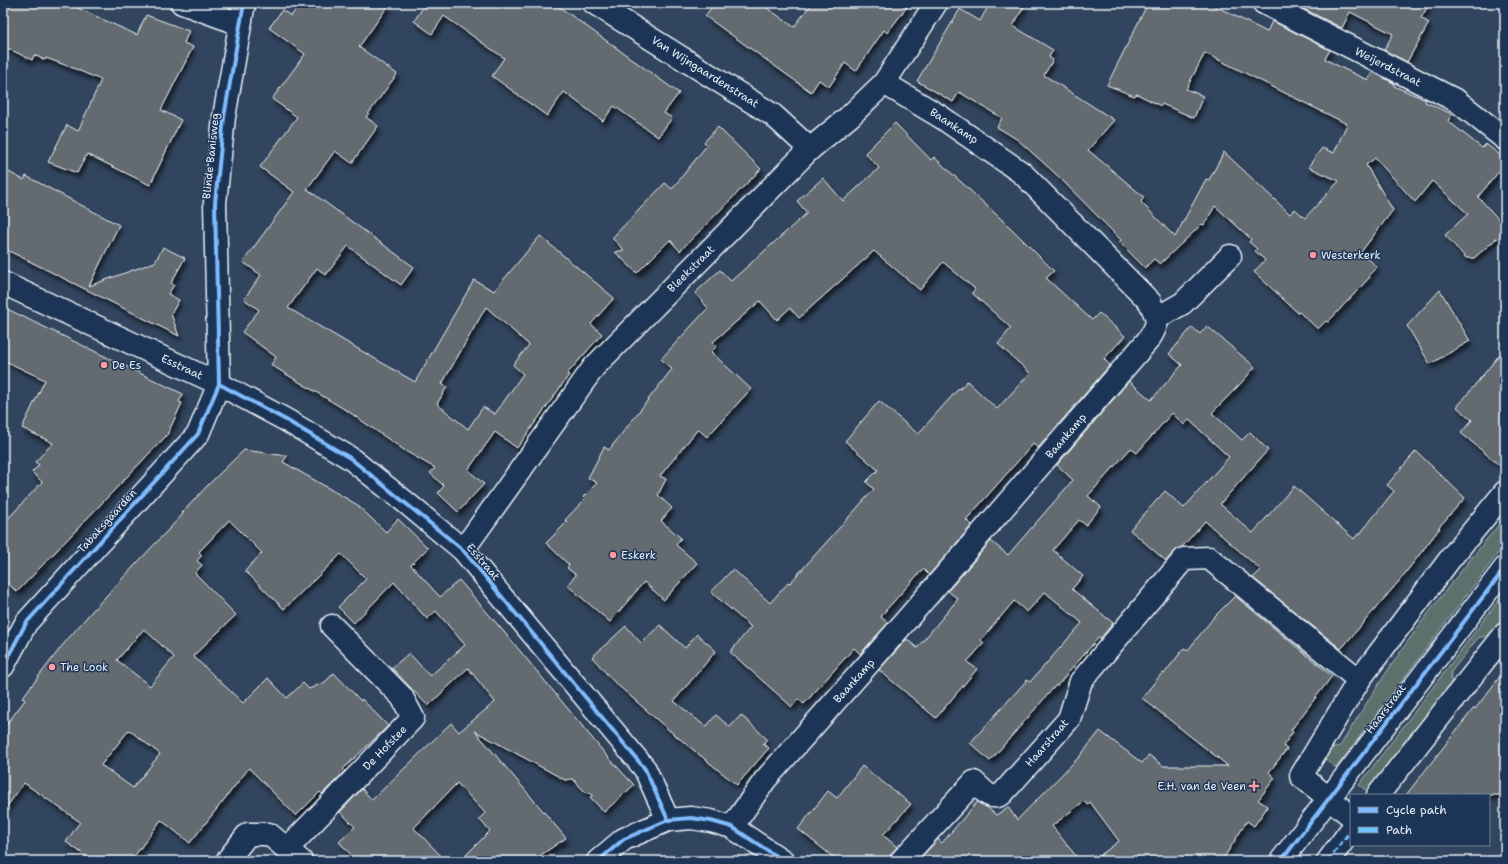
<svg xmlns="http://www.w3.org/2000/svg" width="1508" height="864" viewBox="0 0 1508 864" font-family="'Shantell Sans',sans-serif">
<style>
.green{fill:#5b706c;stroke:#a2b0b2}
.building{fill:#636b6f;stroke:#e8f1f8;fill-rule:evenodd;filter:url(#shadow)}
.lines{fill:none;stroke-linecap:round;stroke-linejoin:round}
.minor-casing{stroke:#e8f1f8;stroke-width:25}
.minor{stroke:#1d3557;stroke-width:22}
.quiet{stroke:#70c2fc;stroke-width:3;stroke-dasharray:6 3;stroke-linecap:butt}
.cycleway-casing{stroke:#1d3557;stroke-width:6}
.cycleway{stroke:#80bcff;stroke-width:4}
.poi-dot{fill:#ff9aa2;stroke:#1d3557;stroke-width:1.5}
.labels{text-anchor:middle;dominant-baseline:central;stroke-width:3;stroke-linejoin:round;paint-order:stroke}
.street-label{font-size:11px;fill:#e8f1f8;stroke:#1d3557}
.poi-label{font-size:11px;fill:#e8f1f8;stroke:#1d3557;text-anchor:start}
</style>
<defs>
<filter id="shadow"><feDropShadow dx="2.5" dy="4.5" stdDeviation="2" flood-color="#0009"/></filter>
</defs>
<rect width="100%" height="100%" fill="#32455e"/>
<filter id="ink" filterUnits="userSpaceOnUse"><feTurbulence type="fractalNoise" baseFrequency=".025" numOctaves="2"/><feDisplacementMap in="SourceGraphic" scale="8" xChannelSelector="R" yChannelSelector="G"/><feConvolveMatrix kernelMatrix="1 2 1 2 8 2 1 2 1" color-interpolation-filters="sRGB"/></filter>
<g filter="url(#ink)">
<g class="green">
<path d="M1505 517V544L1336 768 1323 757 1327 749 1340 746C1359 715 1378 684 1399 654 1432 606 1468 562 1505 517Z"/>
<polygon points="1505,592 1505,619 1493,634 1478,638 1451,672 1451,687 1368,792 1359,785"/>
</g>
<g class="building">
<polygon points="3,3 67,3 137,35 146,15 189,31 184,43 193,47 161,110 181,120 150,185 87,154 77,173 48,162 67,125 78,131 101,80 73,68 46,58 45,60 34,55 32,60 3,46"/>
<path d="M301 3H390L359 47 397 74 366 117 378 126 352 163 335 151 307 189 414 267 401 285 348 246 326 275 317 268 288 308 415 382 474 280 494 291 540 236 614 298 591 324 602 334 567 374 569 375 517 448 495 432 468 470 484 484 458 512 438 493 444 486 430 473 435 468 407 452 349 412 271 365 276 357 242 332 259 310 244 299 261 275 243 262 294 192 260 167 297 117 272 99 305 54 269 28 282 10 291 16ZM486 307 529 345 513 365 523 374 495 414 483 407 468 429 437 404 447 387 442 384Z"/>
<polygon points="426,3 554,3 679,93 664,113 672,118 658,137 614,106 603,121 564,92 547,116 492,76 504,58 444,16 432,34 414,21"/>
<polygon points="715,3 760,3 794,27 812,3 910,3 887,33 884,30 856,71 845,63 829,87 819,80 811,92 705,16"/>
<polygon points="990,3 1026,3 1013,26 1053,50 1049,57 1053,60 1044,75 1114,120 1088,150 1144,197 1141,202 1175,237 1206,179 1209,180 1224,152 1290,214 1295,209 1305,218 1339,181 1308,167 1322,148 1334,153 1347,124 1205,53 1186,89 1203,96 1194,118 1162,104 1161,106 1137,94 1134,96 1107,85 1148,3 1209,3 1267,32 1272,21 1330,50 1325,59 1346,70 1368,80 1373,72 1395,84 1394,86 1426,100 1425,102 1452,114 1448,121 1482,148 1486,144 1505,159 1505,164 1478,197 1505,226 1505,231 1497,239 1495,238 1496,239 1474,258 1466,258 1445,235 1468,214 1432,181 1415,202 1375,158 1366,165 1393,210 1361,252 1377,267 1369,275 1370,277 1328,322 1326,321 1318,329 1299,312 1298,313 1254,272 1265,260 1255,251 1257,249 1249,242 1251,239 1215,206 1204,225 1202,224 1160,264 1154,259 1145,268 1119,242 1121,240 1058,176 1018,140 997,127 1002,118 959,92 953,102 917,81 960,9 980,21"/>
<polygon points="1292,3 1430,3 1421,18 1429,23 1407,62 1384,50 1393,34 1350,12 1342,28"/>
<polygon points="895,123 931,160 934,157 1013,230 1054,271 1046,278 1092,320 1099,313 1125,336 1104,359 1110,365 1038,448 1033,444 966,520 972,525 929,575 923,569 886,610 881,617 888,623 860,654 854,648 804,704 798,699 792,707 730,652 751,627 711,592 733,569 770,603 789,582 790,583 874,489 866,482 878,470 845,441 879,401 918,434 959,388 960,389 967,381 997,409 1030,373 998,344 1011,328 972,293 975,289 943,262 920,290 874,251 799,318 790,308 777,320 760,301 713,342 717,346 711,352 751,389 707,437 698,429 660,476 666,479 658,495 672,508 661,521 681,538 676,545 697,563 664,600 644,582 610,622 567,585 576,575 567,568 569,565 546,543 567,522 565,520 585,499 583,497 597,483 588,478 604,447 609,450 672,369 661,359 708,308 695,293 720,270 731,281 807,213 797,201 823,178 843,201 879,168 865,153"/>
<polygon points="718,127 761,169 680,251 670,240 637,273 615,252 624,250 612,238 665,183 672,189 707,145 704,142"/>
<polygon points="3,169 24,180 26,176 119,225 89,286 155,262 163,247 185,258 171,283 174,285 168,294 179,300 171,314 179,336 3,248"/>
<polygon points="1440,290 1470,341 1430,364 1407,326"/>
<polygon points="3,307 183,394 179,402 182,403 167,435 17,592 3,579 3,524 42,482 32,472 39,465 35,462 53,443 22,428 45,380 3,360"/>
<polygon points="1207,326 1255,367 1242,382 1212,413 1242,440 1250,432 1268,450 1220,504 1253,533 1294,486 1354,539 1358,534 1359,535 1394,491 1387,485 1416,451 1465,498 1438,528 1440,528 1400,580 1341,649 1253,578 1261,570 1205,521 1182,547 1175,551 1166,561 1130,530 1165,491 1184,508 1229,457 1189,420 1184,425 1172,413 1137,453 1131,448 1088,496 1101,507 1086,525 1079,520 1053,550 1083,576 1072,589 1113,623 1101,638 1099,637 1057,686 1056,685 990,761 970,743 1027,680 1030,682 1082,623 1045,592 1027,612 1014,601 981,640 984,643 967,662 977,669 936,718 879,670 907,639 917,648 958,599 948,591 991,541 1008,555 1073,480 1057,465 1129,381 1151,400 1182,365 1169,354 1192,327 1200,334"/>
<polygon points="1505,348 1505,470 1461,433 1472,420 1457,407"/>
<path d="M244 450 287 456 283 462 356 504 386 532 398 519 428 548 411 565 440 597 459 580 511 640 607 756 634 785 604 812 590 797 593 795 584 791 573 779 565 780 475 731 566 838 532 861H460L490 831 479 819 485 813 457 783 414 828 446 861H357L339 842 355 827 340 812 362 789 372 800 451 723 459 732 495 702 468 668 428 706 392 668 409 653 430 676 465 645 436 611 427 619 394 582 354 623 338 607 366 579 341 554 284 609 245 571 262 553 229 520 199 552 202 555 197 561 202 565 195 573 236 615 193 656 243 703 268 678 287 698 303 683 309 689 325 682 334 673 361 701 362 699 388 726 343 769 345 771 322 794 320 792 296 816 249 768 190 843 161 820 131 861H93L66 842 80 822 24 783 3 812V729L25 700 22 698 62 646 92 611 183 514 182 513 208 485ZM144 629 174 657 150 686 117 660ZM129 730 160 754 133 788 101 765Z"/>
<polygon points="1235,596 1332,676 1291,730 1293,732 1283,746 1287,749 1269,772 1275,778 1258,800 1267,806 1266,809 1254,826 1247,821 1222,861 1093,861 1119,841 1090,802 1087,805 1084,801 1052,826 1080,861 918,861 938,839 942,843 977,802 988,808 996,815 1008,807 1017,820 1080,756 1100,731 1142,763 1149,755 1163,766 1228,766 1142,698 1162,673 1164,674 1184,648 1188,650 1214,617"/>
<polygon points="660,625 685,648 697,634 716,651 674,701 706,727 716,715 730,727 741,715 767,739 763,744 769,748 737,785 670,731 613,681 592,657 626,626 641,643"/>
<polygon points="1505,670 1505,795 1406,795 1474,708 1475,709"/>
<polygon points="862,766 911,804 883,835 897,847 892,853 889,861 838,861 798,829 828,791 837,798"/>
</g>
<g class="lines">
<g class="minor-casing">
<g id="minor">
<polyline points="182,3 240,24"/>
<polyline points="594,3 773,115 810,149"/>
<polyline points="1264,3 1457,101 1505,139"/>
<polyline points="3,283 219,384 286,420 350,458 404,501 463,550 645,769 668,820"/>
<polyline points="1157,318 1183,303 1230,256"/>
<polyline points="463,550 594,367 810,149 850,116 884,83 936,3"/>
<polyline points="3,666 26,623 198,434 219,384 215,203 224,117 244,3"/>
<polyline points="1378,795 1505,634"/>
<polyline points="1351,816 1301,776 1359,680 1450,559 1505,492"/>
<path d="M732 827 765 780 877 654 1149 339C1160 322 1158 320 1150 302L1022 173 941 117 884 83"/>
<polyline points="287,849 413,718 402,697 332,626"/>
<polyline points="227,861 248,834 269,834 301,861"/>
<polyline points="598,861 624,839 668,820 691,818 711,821 732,827 783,861"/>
<path d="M901 861 974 782C983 790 990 801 1002 794L1069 719 1081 681 1184 559 1209 558 1359 680"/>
<polyline points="1281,861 1505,568"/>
<polyline points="1328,861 1351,830"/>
</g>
</g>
<use href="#minor" class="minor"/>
<polyline class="quiet" points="1328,861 1351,830"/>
<g class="cycleway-casing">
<g id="cycleway">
<polyline points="219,384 286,420 350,458 463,550 645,769 668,820"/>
<polyline points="3,666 26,623 198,434 219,384 215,203 224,117 244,3"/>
<polyline points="598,861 624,839 668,820 691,818 711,821 732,827 783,861"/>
<polyline points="1281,861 1505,568"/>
</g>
</g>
<use href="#cycleway" class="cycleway"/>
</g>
</g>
<g class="poi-dot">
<circle cx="1313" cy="255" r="4"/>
<circle cx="104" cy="365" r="4"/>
<circle cx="613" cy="555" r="4"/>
<circle cx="52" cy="667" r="4"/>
<path d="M1252 780h4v4h4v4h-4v4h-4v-4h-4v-4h4z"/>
</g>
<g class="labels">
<g class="street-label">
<text transform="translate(1388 67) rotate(27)">Weijerdstraat</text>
<text transform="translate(705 72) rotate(32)">Van Wijngaardenstraat</text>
<text transform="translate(954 126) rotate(33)">Baankamp</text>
<text transform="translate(211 156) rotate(-84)">Blinde Banisweg</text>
<text transform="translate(691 269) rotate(-45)">Bleekstraat</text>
<text transform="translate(182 367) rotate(25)">Esstraat</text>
<text transform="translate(1066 436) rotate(-49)">Baankamp</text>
<text transform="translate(107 521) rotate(-48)">Tabaksgaarden</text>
<text transform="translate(483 562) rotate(49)">Esstraat</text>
<text transform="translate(854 681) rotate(-48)">Baankamp</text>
<text transform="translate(1386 709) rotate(-53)">Haarstraat</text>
<text transform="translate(1047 743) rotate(-49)">Haarstraat</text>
<text transform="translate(385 748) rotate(-46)">De Hofstee</text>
</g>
<g class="poi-label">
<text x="1321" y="255">Westerkerk</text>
<text x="112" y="365">De Es</text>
<text x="621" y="555">Eskerk</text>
<text x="60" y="667">The Look</text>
<text x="1246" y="786" text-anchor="end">E.H. van de Veen</text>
</g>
</g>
<rect width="1508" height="864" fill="none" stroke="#1d3557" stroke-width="16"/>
<rect x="8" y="8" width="1492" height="848" fill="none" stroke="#e8f1f8" stroke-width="1.5" filter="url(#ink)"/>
<rect x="1350" y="794" width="140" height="52" fill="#1d3557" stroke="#6e8097"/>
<rect x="1358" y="807" width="20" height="6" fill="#80bcff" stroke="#6e8097"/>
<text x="1386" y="814" font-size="12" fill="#e8f1f8">Cycle path</text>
<rect x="1358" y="827" width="20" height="6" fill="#70c2fc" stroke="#6e8097"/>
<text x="1386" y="834" font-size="12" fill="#e8f1f8">Path</text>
</svg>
